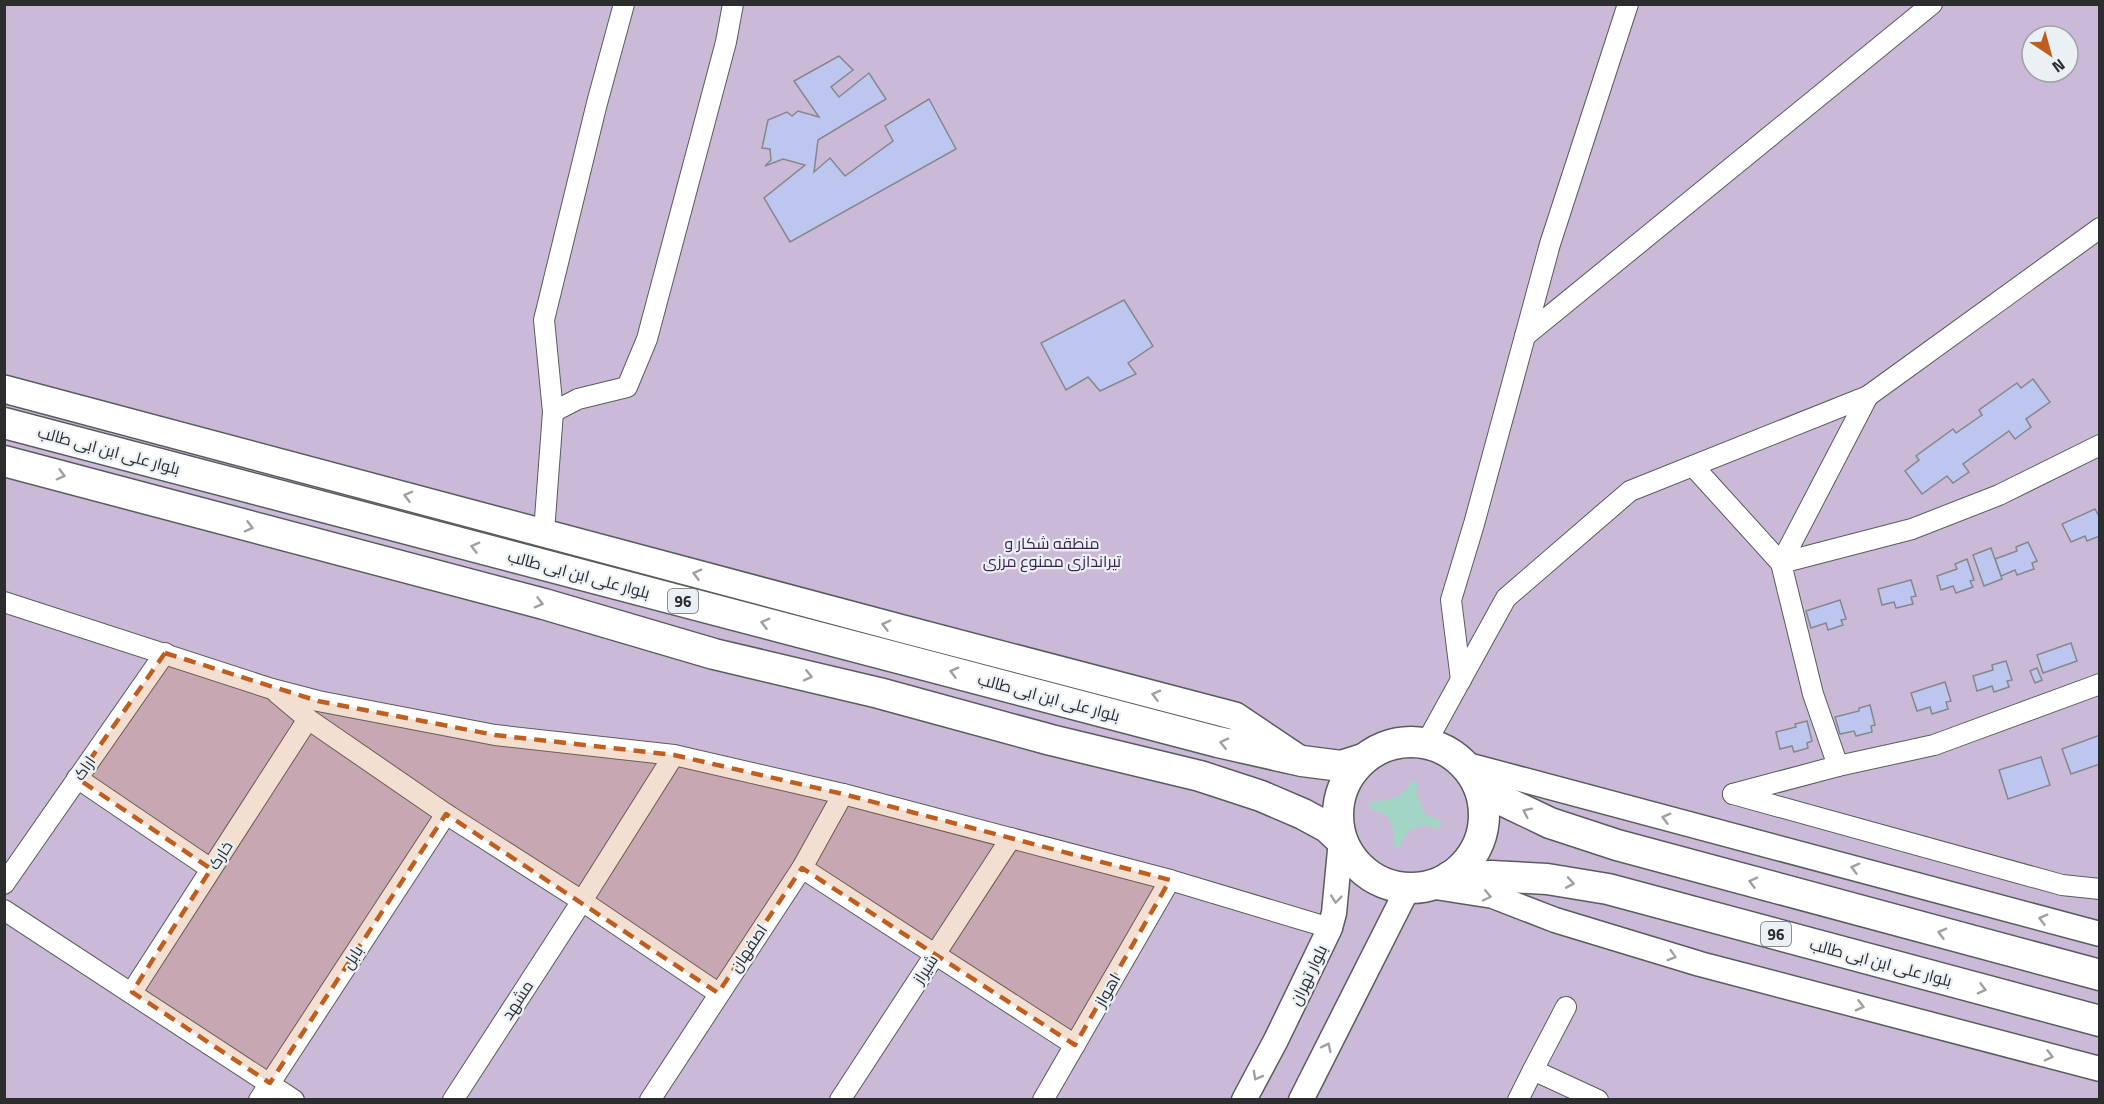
<svg xmlns="http://www.w3.org/2000/svg" width="2104" height="1104" viewBox="0 0 2104 1104" font-family="'Titillium Web',Cairo,sans-serif">
<style>
.green{fill:#cabad8;fill-rule:evenodd}
.water{fill:#a2d5c6}
.building{fill:#bdc6ee;stroke:#86878c;stroke-width:1.5}
.lines{fill:none;stroke-linecap:round;stroke-linejoin:round}
.minor-casing{stroke:#585c5f;stroke-width:22}
.tertiary-casing{stroke:#585c5f;stroke-width:27}
.secondary-casing{stroke:#585c5f;stroke-width:30}
.primary-casing{stroke:#585c5f;stroke-width:33}
.minor{stroke:#fff;stroke-width:20}
.tertiary{stroke:#fff;stroke-width:24}
.secondary{stroke:#fff;stroke-width:27}
.primary{stroke:#fff;stroke-width:30}
.oneway{stroke:#a0a0a1}
.marked{fill:#bf5e1e;fill-opacity:0.2;stroke:#bf5e1e;stroke-width:4.5;stroke-dasharray:12 8;stroke-linejoin:round}
.labels{text-anchor:middle;dominant-baseline:central;stroke-width:4.5;stroke-linejoin:round;paint-order:stroke}
.shield{fill:#ebf0f4;stroke:#656869;stroke-width:1.5}
.shield-label{font-size:15px;font-weight:bold;fill:#2b2d2e}
.street-label{font-size:16px;fill:#2b2d2e;stroke:#ebf0f4}
.park-label{font-size:16px;fill:#3e2353;stroke:#ebf0f4}
</style>
<rect width="100%" height="100%" fill="#dde2e6"/>
<path class="green" d="M5 5H2099V1099L5 1100ZM2032 36H2068V72H2032Z"/>
<path class="water" d="M1412 780 1418 785 1416 793 1424 813 1442 822 1439 828C1418 824 1407 826 1400 848L1394 846C1394 828 1392 812 1371 810L1368 802C1388 801 1403 799 1412 780Z"/>
<g class="building">
<polygon points="839,56 853,70 831,87 839,97 869,73 886,99 818,140 814,172 830,158 845,176 893,141 885,126 929,99 956,149 790,242 764,198 805,165 783,159 765,166 771,160 770,149 762,148 768,120 787,112 792,116 798,111 819,117 794,81"/>
<polygon points="1124,300 1153,346 1128,363 1136,374 1100,391 1088,377 1066,390 1041,343"/>
<polygon points="2033,379 2050,402 2026,419 2031,427 2015,439 2009,431 1963,464 1969,472 1953,483 1947,476 1922,494 1905,471 1919,460 1916,456 1953,429 1956,433 1982,415 1979,410 2017,383 2021,388"/>
<polygon points="2095,509 2100,518 2100,536 2087,541 2085,536 2071,542 2062,524"/>
<polygon points="2028,542 2037,561 2032,563 2034,569 2017,575 2015,570 2001,576 1995,559 2017,551 2016,547"/>
<polygon points="1991,548 2002,579 1984,586 1973,555"/>
<polygon points="1967,559 1974,580 1970,581 1973,587 1956,593 1953,586 1941,590 1937,576 1957,569 1955,564"/>
<polygon points="1911,580 1916,596 1911,597 1913,604 1896,608 1894,602 1882,605 1878,589"/>
<polygon points="1840,600 1846,619 1841,620 1843,625 1828,630 1826,623 1811,628 1806,611"/>
<polygon points="2071,643 2077,661 2043,673 2037,655"/>
<polygon points="2006,661 2012,680 2007,681 2009,687 1994,692 1992,686 1977,691 1973,676 1993,670 1992,665"/>
<polygon points="2037,668 2042,680 2035,683 2030,671"/>
<polygon points="1945,682 1951,701 1946,702 1948,709 1932,714 1930,707 1917,711 1911,693"/>
<polygon points="1870,705 1875,725 1871,726 1872,732 1856,736 1854,731 1840,734 1835,717 1859,711 1859,708"/>
<polygon points="1807,721 1812,741 1807,743 1808,748 1794,752 1792,746 1780,749 1776,732 1796,727 1795,724"/>
<polygon points="2100,735 2100,764 2071,774 2062,749"/>
<polygon points="2041,757 2050,785 2008,799 1999,770"/>
</g>
<g class="lines">
<g class="minor-casing">
<g id="minor">
<polyline points="1525,336 1932,4"/>
<polyline points="553,412 578,399 627,387 647,339 726,42 733,4"/>
<polyline points="2100,445 1999,495 1912,529 1781,563 1813,694 1838,766 1934,745 2100,684"/>
<polyline points="1693,466 1781,563 1868,396"/>
<polyline points="544,532 553,412 544,320 597,103 624,4"/>
<polyline points="4,602 272,689 318,701 495,735 674,755 843,794 1170,880 1330,928"/>
<polyline points="1461,680 1451,600 1474,524 1550,244 1628,4"/>
<polyline points="308,719 446,814 582,901 674,755"/>
<polyline points="1426,743 1506,598 1630,491 1868,396 2100,228"/>
<polyline points="77,778 211,869"/>
<polyline points="1733,794 2062,885 2100,889"/>
<polyline points="1733,794 1838,766"/>
<polyline points="802,868 1075,1045"/>
<polyline points="4,884 165,653"/>
<polyline points="4,910 294,1100"/>
<polyline points="132,992 308,719 277,693"/>
<polyline points="1533,1070 1566,1007"/>
<polyline points="259,1100 446,814"/>
<polyline points="453,1100 582,901 718,993"/>
<polyline points="650,1100 802,868 843,794"/>
<polyline points="840,1100 1011,838"/>
<polyline points="1043,1100 1170,880"/>
<polyline points="1518,1100 1533,1070 1598,1100"/>
</g>
</g>
<g class="tertiary-casing">
<g id="tertiary">
<polyline points="1464,764 2100,934"/>
<polyline points="1429,886 1493,896 1555,920 1700,964 2100,1069"/>
<polyline points="1244,1100 1276,1040 1330,928 1334,913 1341,840"/>
<polyline points="1301,1100 1408,888"/>
</g>
</g>
<g class="secondary-casing">
<polyline id="secondary" points="4,389 903,629 1235,716 1299,759"/>
</g>
<g class="primary-casing">
<g id="primary">
<polyline points="4,423 1218,742 1302,761 1341,766 1363,759"/>
<polyline points="4,461 544,604 714,654 879,693 1051,740 1200,776 1261,796 1303,814 1327,827 1341,840"/>
<circle cx="1411" cy="815" r="73"/>
<polyline points="1477,783 1506,802 1550,823 1617,845 2100,975"/>
<polyline points="1449,877 1491,876 1547,879 1608,889 2100,1021"/>
</g>
</g>
<use href="#minor" class="minor"/>
<use href="#tertiary" class="tertiary"/>
<use href="#secondary" class="secondary"/>
<use href="#primary" class="primary"/>
</g>
<defs><path id="oneway-chevron" d="M-2-3.5L2.5 0L-2 3.5" fill="none" stroke-width="1.6" stroke-linecap="round" stroke-linejoin="round" transform="scale(1.5)"/></defs>
<g class="oneway">
<use href="#oneway-chevron" transform="translate(61 475) rotate(15)"/>
<use href="#oneway-chevron" transform="translate(408 496) rotate(-165)"/>
<use href="#oneway-chevron" transform="translate(249 527) rotate(15)"/>
<use href="#oneway-chevron" transform="translate(475 547) rotate(-165)"/>
<use href="#oneway-chevron" transform="translate(697 574) rotate(-165)"/>
<use href="#oneway-chevron" transform="translate(539 603) rotate(15)"/>
<use href="#oneway-chevron" transform="translate(765 623) rotate(-165)"/>
<use href="#oneway-chevron" transform="translate(886 625) rotate(-165)"/>
<use href="#oneway-chevron" transform="translate(954 672) rotate(-165)"/>
<use href="#oneway-chevron" transform="translate(808 676) rotate(13)"/>
<use href="#oneway-chevron" transform="translate(1156 695) rotate(-165)"/>
<use href="#oneway-chevron" transform="translate(1224 743) rotate(-167)"/>
<use href="#oneway-chevron" transform="translate(1527 812) rotate(-154)"/>
<use href="#oneway-chevron" transform="translate(1666 818) rotate(-165)"/>
<use href="#oneway-chevron" transform="translate(1855 868) rotate(-165)"/>
<use href="#oneway-chevron" transform="translate(1753 882) rotate(-165)"/>
<use href="#oneway-chevron" transform="translate(1570 883) rotate(10)"/>
<use href="#oneway-chevron" transform="translate(1487 896) rotate(12)"/>
<use href="#oneway-chevron" transform="translate(1336 899) rotate(96)"/>
<use href="#oneway-chevron" transform="translate(2043 919) rotate(-165)"/>
<use href="#oneway-chevron" transform="translate(1942 933) rotate(-165)"/>
<use href="#oneway-chevron" transform="translate(1672 956) rotate(17)"/>
<use href="#oneway-chevron" transform="translate(1982 989) rotate(15)"/>
<use href="#oneway-chevron" transform="translate(1860 1006) rotate(15)"/>
<use href="#oneway-chevron" transform="translate(1327 1047) rotate(-63)"/>
<use href="#oneway-chevron" transform="translate(2049 1056) rotate(15)"/>
<use href="#oneway-chevron" transform="translate(1257 1076) rotate(119)"/>
</g>
<path class="marked" d="M165 653 318 701 495 735 674 755 843 794 1170 880 1075 1045 802 868 718 993 446 814 270 1083 132 992 211 869 77 778Z"/>
<g class="labels">
<g class="shield">
<rect x="668" y="589" width="30" height="24" rx="4.5"/>
<rect x="1761" y="922" width="30" height="24" rx="4.5"/>
</g>
<g class="shield-label">
<text x="683" y="601">96</text>
<text x="1776" y="934">96</text>
</g>
<g class="street-label">
<text transform="translate(109 450) rotate(15)">بلوار علی ابن ابی طالب</text>
<text transform="translate(579 574) rotate(15)">بلوار علی ابن ابی طالب</text>
<text transform="translate(1049 697) rotate(15)">بلوار علی ابن ابی طالب</text>
<text transform="translate(84 768) rotate(-55)">اراک</text>
<text transform="translate(220 855) rotate(-57)">خارک</text>
<text transform="translate(748 948) rotate(-56)">اصفهان</text>
<text transform="translate(352 957) rotate(-57)">بابل</text>
<text transform="translate(1881 962) rotate(15)">بلوار علی ابن ابی طالب</text>
<text transform="translate(925 969) rotate(-57)">شیراز</text>
<text transform="translate(1308 975) rotate(-64)">بلوار تهران</text>
<text transform="translate(1107 990) rotate(-60)">اهواز</text>
<text transform="translate(517 1000) rotate(-57)">مشهد</text>
</g>
<g class="park-label">
<text x="1052" y="543">منطقه شکار و<tspan x="1052" dy="18">تیراندازی ممنوع مرزی</tspan></text>
</g>
</g>
<rect width="2104" height="1104" fill="none" stroke="#2b2d2e" stroke-width="12"/>
<g transform="translate(2050 54) rotate(144)"><circle r="28" fill="#ebf0f4" stroke="#9ea2a5" stroke-width="1.5"/>
<path d="M0-4.5L10 22L0 15L-10 22Z" fill="#bf5e1e"/>
<text y="-9" font-size="16" font-weight="bold" text-anchor="middle" fill="#2b2d2e">N</text>
</g>
</svg>
